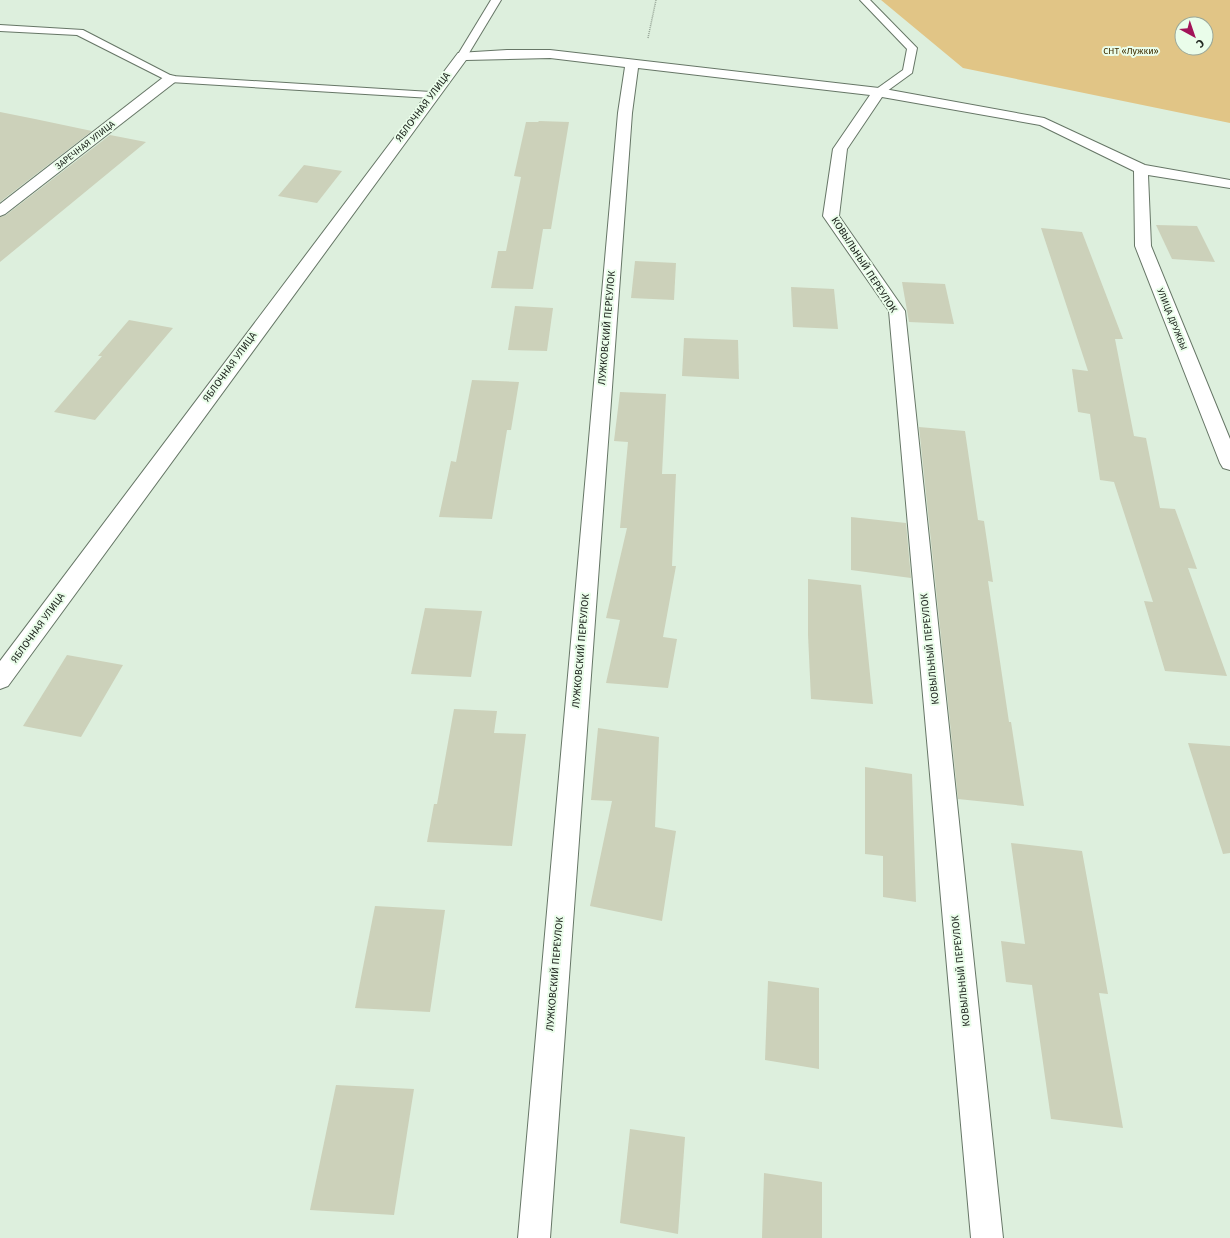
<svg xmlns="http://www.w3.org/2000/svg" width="1230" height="1238" viewBox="0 0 1230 1238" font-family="'Fira Sans',sans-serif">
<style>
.green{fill:#e1c586;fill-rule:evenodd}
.building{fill:#ccd1ba}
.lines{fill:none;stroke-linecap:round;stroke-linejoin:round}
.lane-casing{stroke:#667666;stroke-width:2}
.street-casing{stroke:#667666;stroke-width:2}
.path{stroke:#94a294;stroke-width:1.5;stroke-dasharray:1 1;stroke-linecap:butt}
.lane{fill:#fff;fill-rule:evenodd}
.street{fill:#fff;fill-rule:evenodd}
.labels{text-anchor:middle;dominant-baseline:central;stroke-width:4;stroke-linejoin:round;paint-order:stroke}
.far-park-label{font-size:9px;fill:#413105;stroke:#eafdea}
.far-street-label{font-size:9px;fill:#222922;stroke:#eafdea}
.street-label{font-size:10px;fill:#222922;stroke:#eafdea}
</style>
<rect width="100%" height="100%" fill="#ddefdd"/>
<path class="green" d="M881 0H1230V123L963 68ZM1182 24H1206V48H1182Z"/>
<g class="building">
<polygon points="0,112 35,119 92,131 0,202"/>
<polygon points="539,121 569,122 551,229 543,229 533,289 491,288 498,251 506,251 521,177 514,176 526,122 538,122"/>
<polygon points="110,135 146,142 0,262 0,217 6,215"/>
<polygon points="304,165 342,171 317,203 278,196"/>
<polygon points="1156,225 1197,226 1215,262 1172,259"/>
<polygon points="1041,228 1082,232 1123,339 1115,339 1134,436 1146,438 1160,508 1175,509 1197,569 1188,568 1227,676 1165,671 1144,601 1153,602 1114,482 1100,480 1090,414 1078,412 1072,369 1088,371"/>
<polygon points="635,261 676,263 674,300 631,298"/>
<polygon points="902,282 945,284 954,324 909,322"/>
<polygon points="791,287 834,289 838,329 793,327"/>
<polygon points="515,306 553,308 547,351 508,350"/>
<polygon points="129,320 173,328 95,420 54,412 102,356 98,356"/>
<polygon points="684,338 738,340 739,379 682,376"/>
<polygon points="472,380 519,382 511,430 507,430 492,519 439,517 451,461 456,462"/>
<polygon points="620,392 666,394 662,474 676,474 672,566 676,566 663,637 677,639 668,688 606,683 620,620 606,618 627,528 620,528 628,442 614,441"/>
<polygon points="919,427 965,431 978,520 984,521 993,582 988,581 1009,722 1011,722 1024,806 958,799"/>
<polygon points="851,517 906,523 911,578 851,570"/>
<polygon points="808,579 861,585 873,704 811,699 808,635"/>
<polygon points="425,608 482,611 471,677 411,674"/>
<polygon points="67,655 123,665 81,737 23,726"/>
<polygon points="454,709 497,711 494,733 526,734 512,846 427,842 434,804 437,804"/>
<polygon points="598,728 659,737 655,827 676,831 662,921 590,906 612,801 591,800"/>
<polygon points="1188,743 1230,746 1230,853 1223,854"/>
<polygon points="865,767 912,774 916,902 883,897 883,856 865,854"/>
<polygon points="1011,843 1082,851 1108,994 1099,993 1123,1128 1051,1119 1032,985 1006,982 1001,941 1025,944"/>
<polygon points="375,906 445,910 430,1012 355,1008"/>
<polygon points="768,981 819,988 819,1069 765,1060"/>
<polygon points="336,1085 414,1089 394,1215 310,1210"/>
<polygon points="630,1129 685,1137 678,1234 620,1223"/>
<polygon points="764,1173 822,1182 822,1238 762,1238"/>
</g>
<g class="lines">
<g class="lane-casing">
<g id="lane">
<polygon points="491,0 501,0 466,58 458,58 457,56"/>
<polygon points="860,0 870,0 917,48 912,73 883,94 879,95 874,92 875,90 903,70 907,49"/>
<polygon points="0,25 83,30 172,76 431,92 436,95 431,98 170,82 77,35 0,31"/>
</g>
</g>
<g class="street-casing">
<g id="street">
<polygon points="507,50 550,50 879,88 1044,118 1145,165 1230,180 1230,188 1148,175 1151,246 1230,439 1230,470 1223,468 1220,463 1135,246 1134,171 1040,125 882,97 847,149 839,216 905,311 1003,1238 971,1238 889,311 823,216 833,149 870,95 638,68 632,113 550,1238 518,1238 618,113 625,67 550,58 466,60 8,686 0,689 0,661 458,53"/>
<polygon points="170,75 175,76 176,79 175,82 5,214 0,216 0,204 165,76"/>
</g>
</g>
<polyline class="path" points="648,38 656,0"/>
<use href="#lane" class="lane"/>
<use href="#street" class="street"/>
</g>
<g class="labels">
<g class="far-park-label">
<text x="1131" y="51">СНТ «Лужки»</text>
</g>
<g class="far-street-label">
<text transform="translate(85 145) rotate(-38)">ЗАРЕЧНАЯ УЛИЦА</text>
<text transform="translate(1172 319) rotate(68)">УЛИЦА ДРУЖБЫ</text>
</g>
<g class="street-label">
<text transform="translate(423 107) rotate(-53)">ЯБЛОЧНАЯ УЛИЦА</text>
<text transform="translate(864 265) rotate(57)">КОВЫЛЬНЫЙ ПЕРЕУЛОК</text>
<text transform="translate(607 328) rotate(-85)">ЛУЖКОВСКИЙ ПЕРЕУЛОК</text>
<text transform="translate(230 367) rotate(-54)">ЯБЛОЧНАЯ УЛИЦА</text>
<text transform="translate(38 628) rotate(-54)">ЯБЛОЧНАЯ УЛИЦА</text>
<text transform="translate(930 649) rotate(-96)">КОВЫЛЬНЫЙ ПЕРЕУЛОК</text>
<text transform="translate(581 651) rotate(-85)">ЛУЖКОВСКИЙ ПЕРЕУЛОК</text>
<text transform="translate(961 971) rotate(-96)">КОВЫЛЬНЫЙ ПЕРЕУЛОК</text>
<text transform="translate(555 974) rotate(-85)">ЛУЖКОВСКИЙ ПЕРЕУЛОК</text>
</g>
</g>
<g transform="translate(1194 36) rotate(140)"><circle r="19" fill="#eafdea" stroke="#9aa89a"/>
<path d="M0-3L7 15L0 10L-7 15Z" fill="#a21358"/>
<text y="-6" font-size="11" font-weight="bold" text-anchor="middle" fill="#222922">С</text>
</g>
</svg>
